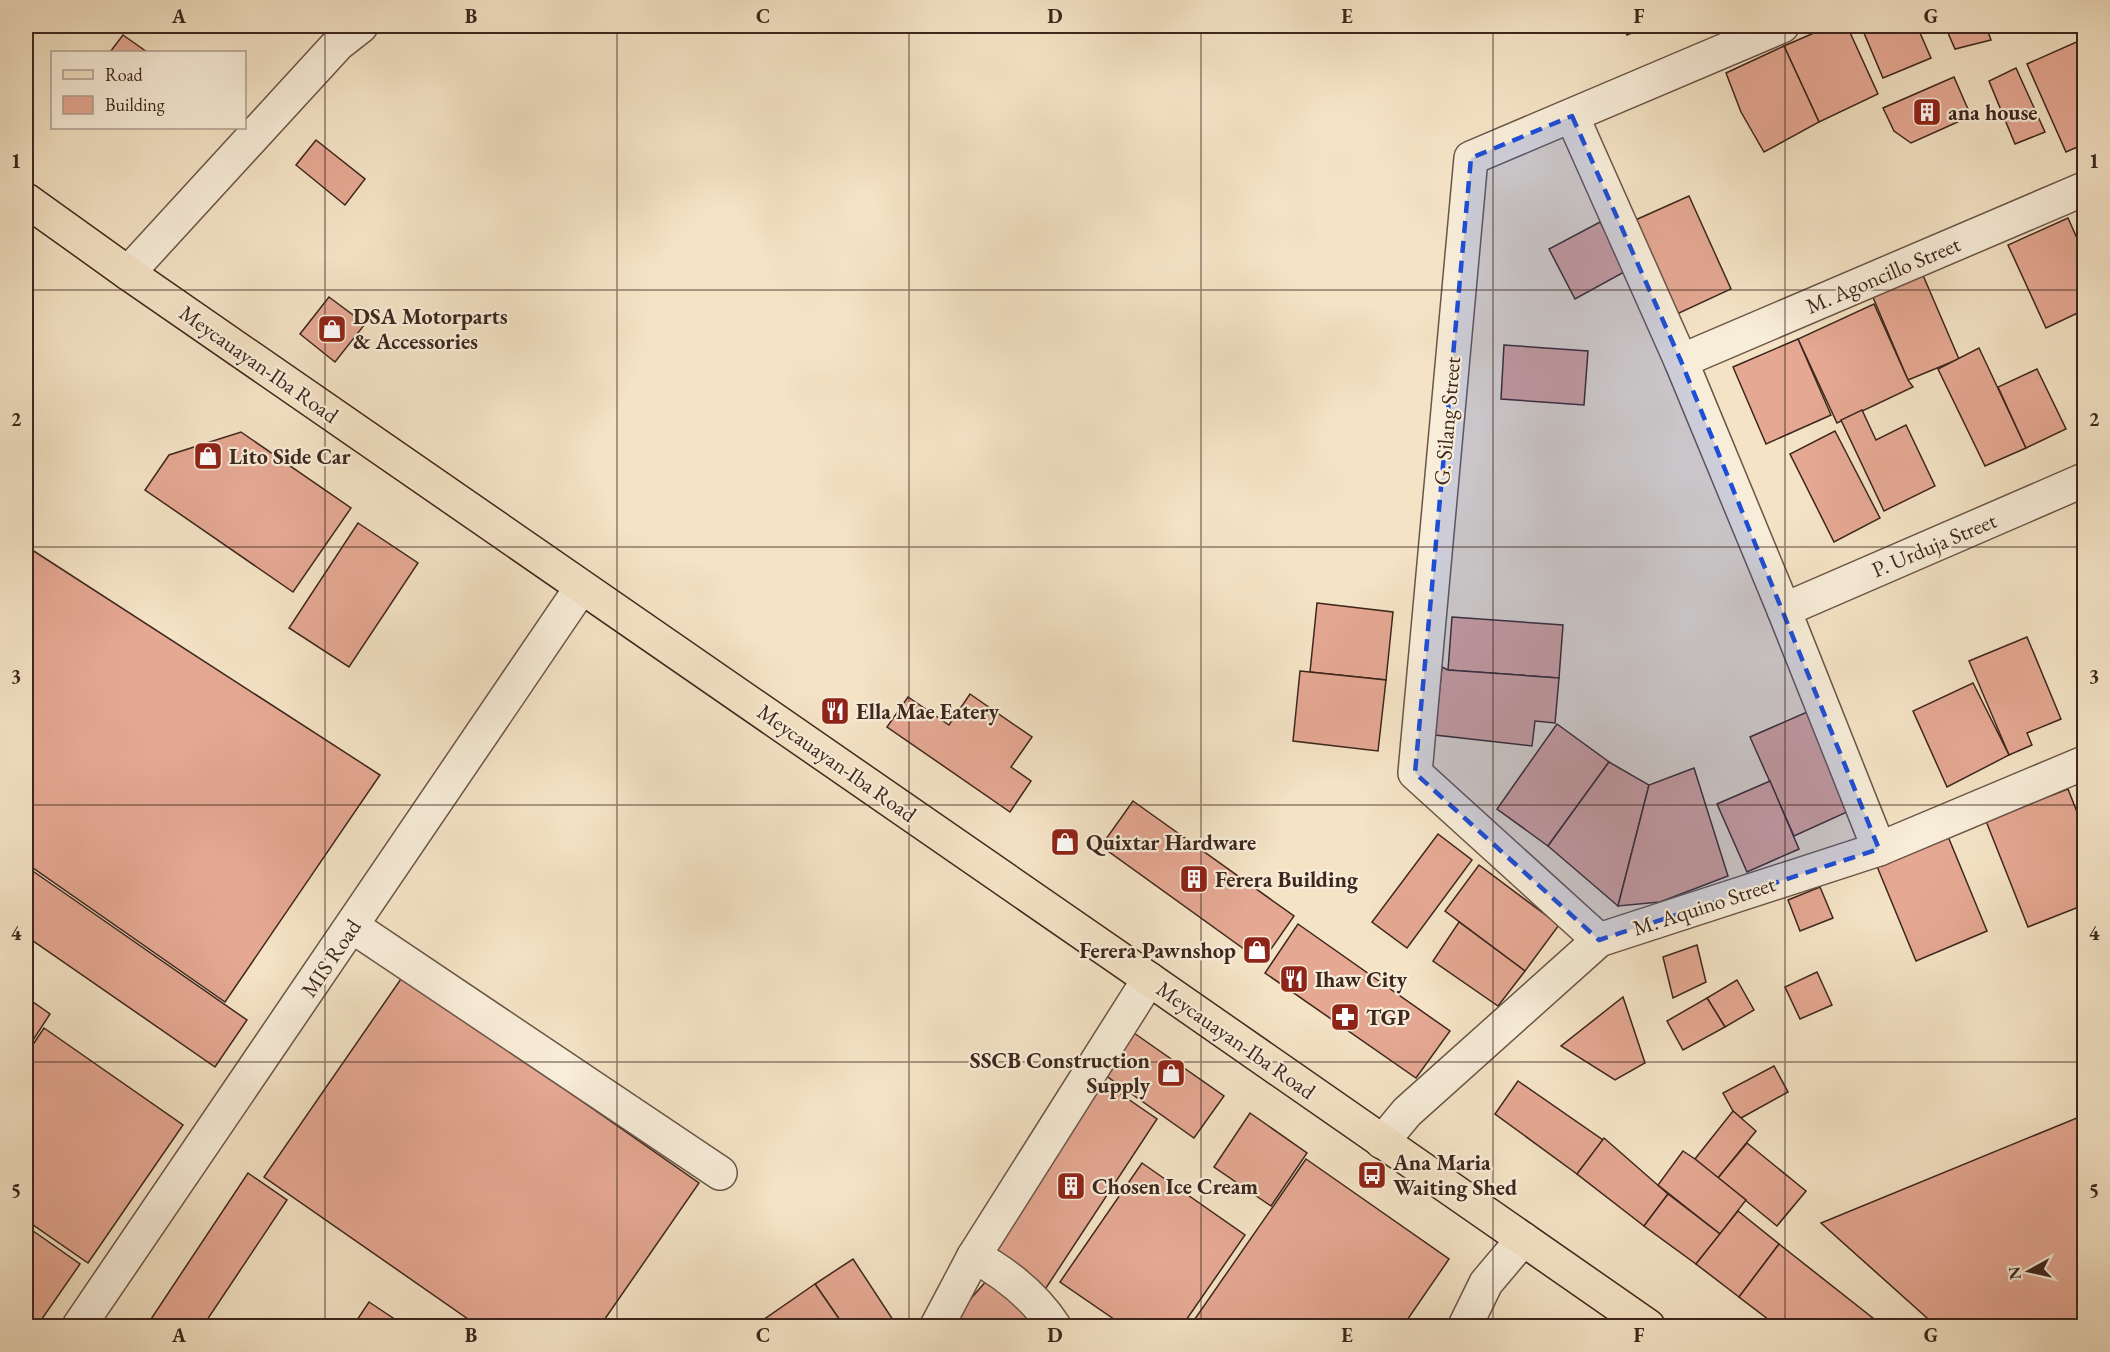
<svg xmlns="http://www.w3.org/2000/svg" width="2110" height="1352" viewBox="0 0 2110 1352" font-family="'EB Garamond',serif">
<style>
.building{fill:#e5a893;stroke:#3d261d;stroke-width:1.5}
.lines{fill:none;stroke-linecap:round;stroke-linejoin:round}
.minor-casing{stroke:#6b5547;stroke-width:36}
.major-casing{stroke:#3d261d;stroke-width:36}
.minor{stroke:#f8edd9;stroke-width:33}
.major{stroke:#f4e3c5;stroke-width:33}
.marked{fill:#1d4ed8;fill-opacity:0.2;stroke:#1d4ed8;stroke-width:4.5;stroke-dasharray:12 8;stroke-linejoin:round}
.grid{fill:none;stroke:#3d261d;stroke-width:1.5;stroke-opacity:0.55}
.labels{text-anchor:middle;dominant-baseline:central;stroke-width:4.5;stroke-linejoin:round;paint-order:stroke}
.poi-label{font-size:22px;font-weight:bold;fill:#3d261d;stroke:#f8edd9;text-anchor:start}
.street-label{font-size:22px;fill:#3d261d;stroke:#f8edd9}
.neatline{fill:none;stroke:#3d261d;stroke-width:2}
.grid-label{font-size:20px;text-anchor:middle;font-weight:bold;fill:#3d261d}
</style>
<rect width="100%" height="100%" fill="#f4e3c5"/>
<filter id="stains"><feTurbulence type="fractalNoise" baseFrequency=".00333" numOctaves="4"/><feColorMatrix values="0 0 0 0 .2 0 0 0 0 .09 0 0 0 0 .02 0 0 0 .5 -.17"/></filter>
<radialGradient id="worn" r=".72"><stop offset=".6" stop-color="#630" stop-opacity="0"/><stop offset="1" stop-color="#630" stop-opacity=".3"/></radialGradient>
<g class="building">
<polygon points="1623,26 1648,26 1627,35"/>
<polygon points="1830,26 1847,26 1878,94 1819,122 1784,46"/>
<polygon points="1861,26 1917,26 1931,58 1883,78"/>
<polygon points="1945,26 1986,26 1991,40 1955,49"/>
<polygon points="123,35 147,52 110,52"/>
<polygon points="2081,40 2084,47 2084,144 2066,152 2027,64"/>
<polygon points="1784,46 1819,122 1764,152 1741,112 1726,73"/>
<polygon points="2016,68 2045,132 2015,144 1989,81"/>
<polygon points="1954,77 1971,116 1911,143 1894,131 1883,108"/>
<polygon points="316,140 365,179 345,205 296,165"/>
<polygon points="1689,196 1731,289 1664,320 1622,226"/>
<polygon points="2068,218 2084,254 2084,310 2046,328 2008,245"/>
<polygon points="1600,222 1626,271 1575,299 1549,249"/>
<polygon points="1919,266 1959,359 1908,380 1869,288"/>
<polygon points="329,297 365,324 335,362 300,334"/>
<polygon points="1874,304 1908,380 1913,387 1837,423 1798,339"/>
<polygon points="1798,339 1831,415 1766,444 1733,367"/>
<polygon points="1504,345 1588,351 1584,405 1501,399"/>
<polygon points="1979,348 2026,448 1985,466 1938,369"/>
<polygon points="2037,369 2066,429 2026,448 1998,387"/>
<polygon points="1862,410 1876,440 1906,425 1935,486 1884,511 1841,420"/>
<polygon points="1835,431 1880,518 1834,542 1790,454"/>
<polygon points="241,432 351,508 293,592 145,490 169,455"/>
<polygon points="358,523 418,563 349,667 289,628"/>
<polygon points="26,546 380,775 225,1002 26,863"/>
<polygon points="1317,603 1393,612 1386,680 1310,672"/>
<polygon points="1452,617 1563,625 1559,678 1448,670"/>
<polygon points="2027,637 2061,719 2027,733 2032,745 2009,755 1969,661"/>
<polygon points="1442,667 1448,670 1559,678 1555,723 1535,721 1532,746 1435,735"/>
<polygon points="1300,671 1386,680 1378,751 1293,741"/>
<polygon points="1973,683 2009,755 1947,787 1913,711"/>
<polygon points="970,694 1032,737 1011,767 1031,781 1010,812 887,727 908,697 949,725"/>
<polygon points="1814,709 1858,807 1794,836 1750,737"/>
<polygon points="1557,724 1609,762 1548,846 1497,809"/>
<polygon points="1609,762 1649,785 1618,906 1548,846"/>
<polygon points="1694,768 1728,876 1660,902 1618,906 1649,785"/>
<polygon points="1770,781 1799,849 1747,872 1717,804"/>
<polygon points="2068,789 2084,830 2084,905 2028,927 1986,821"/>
<polygon points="1133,801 1294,916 1262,962 1101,846"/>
<polygon points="1438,834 1472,860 1407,948 1372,922"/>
<polygon points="1947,834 1987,931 1916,961 1876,864"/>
<polygon points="1479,865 1559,925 1525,971 1445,911"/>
<polygon points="27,867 247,1020 215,1067 26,936"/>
<polygon points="1820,887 1833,918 1800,931 1788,900"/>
<polygon points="1459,922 1525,971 1498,1006 1433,961"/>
<polygon points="1298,924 1450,1031 1416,1078 1265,973"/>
<polygon points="1697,945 1706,982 1673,998 1663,957"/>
<polygon points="1817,972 1832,1005 1800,1019 1785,987"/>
<polygon points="403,976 699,1183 600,1326 478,1326 264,1177"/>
<polygon points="1737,980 1754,1010 1725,1027 1707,998"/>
<polygon points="26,997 50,1014 26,1051"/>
<polygon points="1623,997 1645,1063 1615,1080 1561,1046"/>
<polygon points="1707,998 1725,1027 1683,1050 1667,1021"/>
<polygon points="44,1028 183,1125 88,1263 26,1220 26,1055"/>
<polygon points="1134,1033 1224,1096 1194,1138 1105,1075"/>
<polygon points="1774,1066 1788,1092 1741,1118 1733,1111 1723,1093"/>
<polygon points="1099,1079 1157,1119 1044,1291 985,1253"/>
<polygon points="1518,1081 1603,1140 1577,1174 1495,1114"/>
<polygon points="1733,1111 1756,1131 1718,1178 1695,1159"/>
<polygon points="1250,1113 1307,1153 1271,1206 1214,1167"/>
<polygon points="2084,1115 2084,1322 2072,1326 1936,1326 1821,1223"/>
<polygon points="1604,1138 1668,1194 1644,1226 1577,1174"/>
<polygon points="1747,1143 1806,1191 1777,1226 1718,1178"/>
<polygon points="1683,1151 1695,1159 1746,1200 1720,1234 1658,1185"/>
<polygon points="1306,1159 1449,1259 1403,1326 1190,1326"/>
<polygon points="1142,1163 1245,1235 1182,1326 1124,1326 1060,1282"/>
<polygon points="248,1173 287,1200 203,1326 162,1326 151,1319"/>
<polygon points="1668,1194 1720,1234 1696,1264 1644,1226"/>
<polygon points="1738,1211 1779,1244 1739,1297 1696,1264"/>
<polygon points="26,1226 80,1264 37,1326 26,1326"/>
<polygon points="1779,1244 1883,1326 1777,1326 1739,1297"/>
<polygon points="853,1259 897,1326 844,1326 815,1284"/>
<polygon points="996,1270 1036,1313 1021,1326 959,1326 952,1320"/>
<polygon points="815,1284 844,1326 772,1326 766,1318"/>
<polygon points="369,1302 405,1326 353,1326"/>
<polygon points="766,1318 772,1326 751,1326"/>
</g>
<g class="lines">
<g class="minor-casing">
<g id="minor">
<polyline points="1572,116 1681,361 1784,610 1879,849"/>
<polyline points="128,273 338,44 361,26"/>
<polyline points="1681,361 2084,189"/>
<polyline points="1784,610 2084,480"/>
<polyline points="352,926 720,1173"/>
<polyline points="1599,940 1415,773 1471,158 1782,26"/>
<polyline points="1382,1142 1407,1112 1599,940 1879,849 2084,763"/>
<path d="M974 1256C1005 1273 1035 1297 1054 1326"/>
<polyline points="79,1326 581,588"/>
<polyline points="937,1326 974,1256 1149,979"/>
<polyline points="1465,1326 1486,1283 1523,1239"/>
</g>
</g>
<g class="major-casing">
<polyline id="major" points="26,200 128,273 1149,979 1648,1326"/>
</g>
<use href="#minor" class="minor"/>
<use href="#major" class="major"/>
</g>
<path class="marked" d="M1572 116 1681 361 1879 849 1599 940 1415 773 1471 158Z"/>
<path class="grid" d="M325 26V1326M617 26V1326M909 26V1326M1201 26V1326M1493 26V1326M1785 26V1326M26 290H2084M26 547H2084M26 805H2084M26 1062H2084"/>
<defs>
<g id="building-square" transform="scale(1.5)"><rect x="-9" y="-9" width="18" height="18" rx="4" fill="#8f2418" stroke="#f8edd9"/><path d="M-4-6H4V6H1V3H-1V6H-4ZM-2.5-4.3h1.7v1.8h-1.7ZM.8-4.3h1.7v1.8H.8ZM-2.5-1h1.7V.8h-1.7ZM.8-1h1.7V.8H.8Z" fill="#fff"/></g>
<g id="shop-square" transform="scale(1.5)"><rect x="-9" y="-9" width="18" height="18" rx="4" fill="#8f2418" stroke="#f8edd9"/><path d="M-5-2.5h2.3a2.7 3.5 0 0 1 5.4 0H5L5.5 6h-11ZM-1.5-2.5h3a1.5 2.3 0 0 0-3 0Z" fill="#fff"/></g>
<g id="restaurant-square" transform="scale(1.5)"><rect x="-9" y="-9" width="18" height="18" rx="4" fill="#8f2418" stroke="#f8edd9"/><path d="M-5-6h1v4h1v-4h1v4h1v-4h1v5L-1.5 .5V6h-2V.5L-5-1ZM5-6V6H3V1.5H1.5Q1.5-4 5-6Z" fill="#fff"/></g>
<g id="pharmacy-square" transform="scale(1.5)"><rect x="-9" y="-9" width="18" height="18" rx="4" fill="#8f2418" stroke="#f8edd9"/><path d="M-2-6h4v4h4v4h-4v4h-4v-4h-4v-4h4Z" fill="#fff"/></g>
<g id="bus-square" transform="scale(1.5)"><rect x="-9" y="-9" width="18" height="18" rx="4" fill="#8f2418" stroke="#f8edd9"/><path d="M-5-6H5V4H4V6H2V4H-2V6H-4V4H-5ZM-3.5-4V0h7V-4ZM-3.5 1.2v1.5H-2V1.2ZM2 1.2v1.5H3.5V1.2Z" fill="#fff"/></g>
</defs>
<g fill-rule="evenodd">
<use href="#building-square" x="1927" y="112"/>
<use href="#shop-square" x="332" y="329"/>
<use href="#shop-square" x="208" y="456"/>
<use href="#restaurant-square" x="835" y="711"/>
<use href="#shop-square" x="1065" y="842"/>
<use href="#building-square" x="1194" y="879"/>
<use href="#shop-square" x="1257" y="950"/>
<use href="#restaurant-square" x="1294" y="979"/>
<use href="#pharmacy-square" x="1345" y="1017"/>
<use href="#shop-square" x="1171" y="1073"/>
<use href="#bus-square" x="1372" y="1175"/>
<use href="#building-square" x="1071" y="1186"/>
</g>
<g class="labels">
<g class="poi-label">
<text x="1948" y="112">ana house</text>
<text x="353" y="316">DSA Motorparts<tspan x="353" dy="25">&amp; Accessories</tspan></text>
<text x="229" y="456">Lito Side Car</text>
<text x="856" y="711">Ella Mae Eatery</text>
<text x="1086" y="842">Quixtar Hardware</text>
<text x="1215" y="879">Ferera Building</text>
<text x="1236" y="950" text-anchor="end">Ferera Pawnshop</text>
<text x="1315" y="979">Ihaw City</text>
<text x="1366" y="1017">TGP</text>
<text x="1150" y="1060" text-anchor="end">SSCB Construction<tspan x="1150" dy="25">Supply</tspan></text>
<text x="1393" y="1162">Ana Maria<tspan x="1393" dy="25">Waiting Shed</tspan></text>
<text x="1092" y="1186">Chosen Ice Cream</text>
</g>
<g class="street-label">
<text transform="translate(1883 275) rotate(-23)">M. Agoncillo Street</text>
<text transform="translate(259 364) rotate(35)">Meycauayan-Iba Road</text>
<text transform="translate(1447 421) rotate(-85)">G. Silang Street</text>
<text transform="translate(1934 545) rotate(-23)">P. Urduja Street</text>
<text transform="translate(837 763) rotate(35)">Meycauayan-Iba Road</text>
<text transform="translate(1704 906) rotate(-18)">M. Aquino Street</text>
<text transform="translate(331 958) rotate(-56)">MIS Road</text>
<text transform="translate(1236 1040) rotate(35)">Meycauayan-Iba Road</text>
</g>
</g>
<rect width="2110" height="1352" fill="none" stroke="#f4e3c5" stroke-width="66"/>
<rect x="51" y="51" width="195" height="78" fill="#f8edd9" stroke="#ad9d8e" stroke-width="1.5"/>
<rect x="63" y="70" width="30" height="9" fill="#f4e3c5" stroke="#ad9d8e" stroke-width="1.5"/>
<text x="105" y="81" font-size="18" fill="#3d261d">Road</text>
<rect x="63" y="96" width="30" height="18" fill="#e5a893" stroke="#ad9d8e" stroke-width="1.5"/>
<text x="105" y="111" font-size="18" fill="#3d261d">Building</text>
<g transform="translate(2029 1271) rotate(262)" stroke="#f8edd9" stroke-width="4.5" paint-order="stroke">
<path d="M0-4.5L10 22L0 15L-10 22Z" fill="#3d261d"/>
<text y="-9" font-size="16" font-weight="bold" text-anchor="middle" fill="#3d261d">N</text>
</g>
<rect x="33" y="33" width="2044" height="1286" class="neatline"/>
<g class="grid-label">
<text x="179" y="23">A</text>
<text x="471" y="23">B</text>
<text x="763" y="23">C</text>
<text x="1055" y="23">D</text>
<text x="1347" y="23">E</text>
<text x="1639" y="23">F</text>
<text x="1931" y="23">G</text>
<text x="16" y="168">1</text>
<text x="2094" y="168">1</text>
<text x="16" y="426">2</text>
<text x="2094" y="426">2</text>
<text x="16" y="683">3</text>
<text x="2094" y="683">3</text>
<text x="16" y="940">4</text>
<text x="2094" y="940">4</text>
<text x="16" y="1197">5</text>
<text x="2094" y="1197">5</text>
<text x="179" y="1342">A</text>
<text x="471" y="1342">B</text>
<text x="763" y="1342">C</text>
<text x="1055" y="1342">D</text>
<text x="1347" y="1342">E</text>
<text x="1639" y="1342">F</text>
<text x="1931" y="1342">G</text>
</g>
<rect width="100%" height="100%" filter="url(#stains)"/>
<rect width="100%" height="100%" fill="url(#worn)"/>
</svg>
